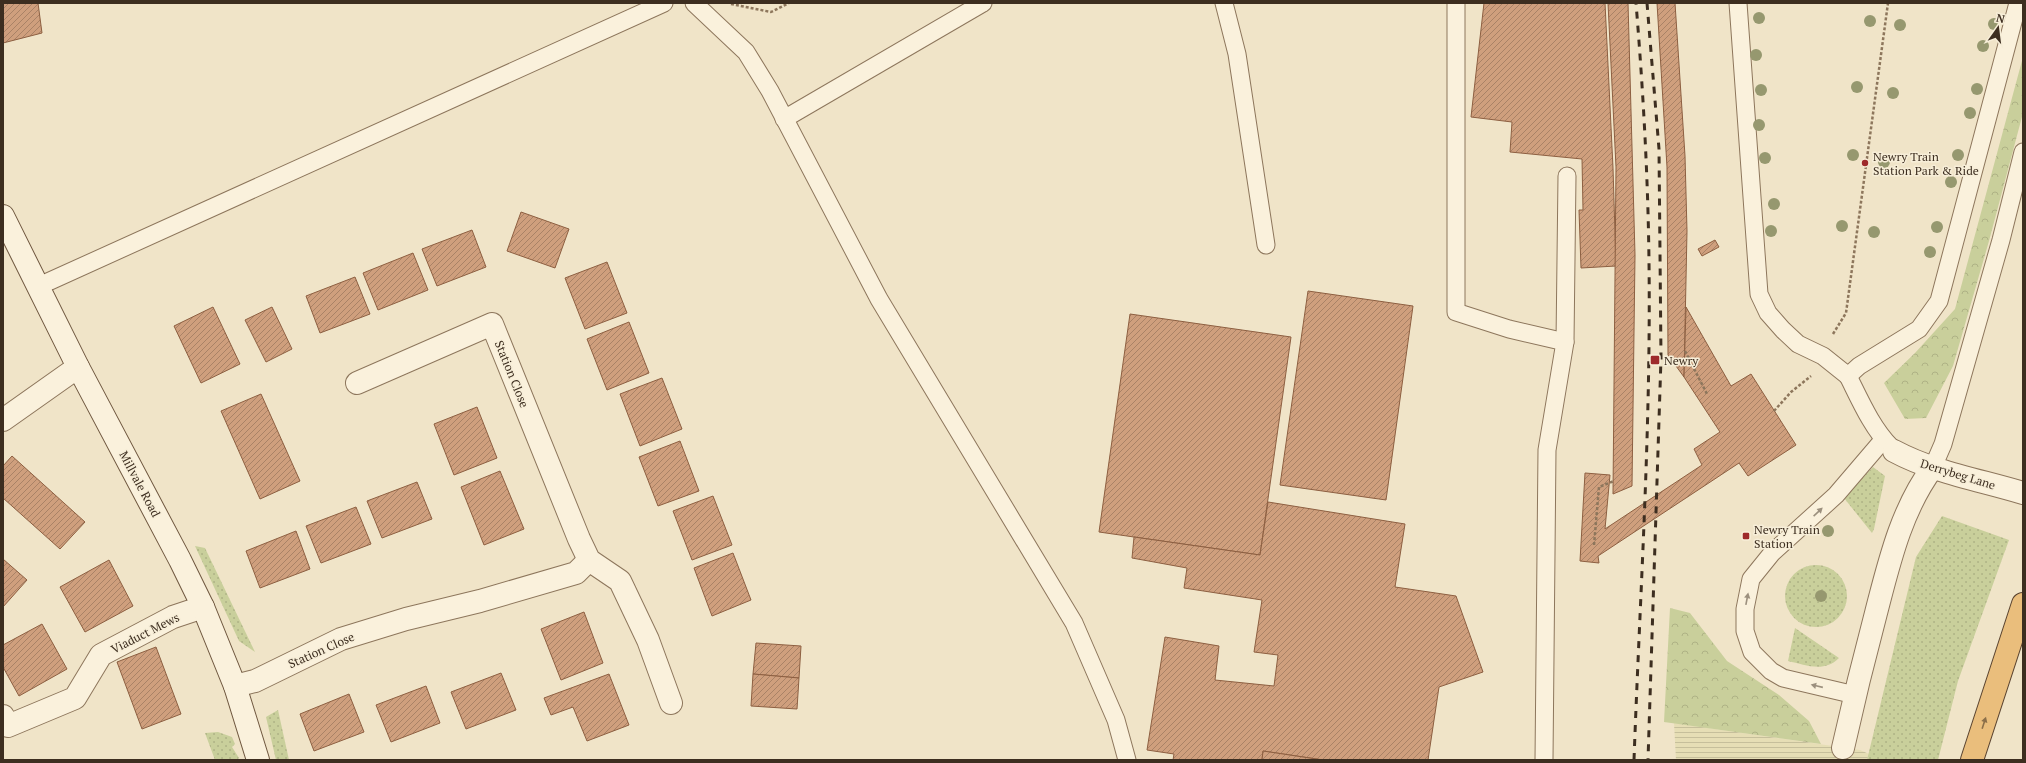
<svg xmlns="http://www.w3.org/2000/svg" width="2026" height="763" viewBox="0 0 2026 763" font-family="'PT Serif',serif">
<style>
.farmland{fill:url(#farmland-rules)}
.grass{fill:url(#grass-dots)}
.forest{fill:url(#forest-crowns)}
.building{fill:url(#building-hatch);stroke:#8d5f41}
.lines{fill:none;stroke-linecap:round;stroke-linejoin:round}
.service-casing{stroke:#8d765c;stroke-width:19}
.minor-casing{stroke:#8d765c;stroke-width:24}
.secondary-casing{stroke:#6f573f;stroke-width:24}
.trunk-casing{stroke:#5b4430;stroke-width:24}
.path{stroke:#8d765c;stroke-width:2.5;stroke-dasharray:3 2;stroke-linecap:butt}
.service{stroke:#faf1dc;stroke-width:17}
.minor{stroke:#faf1dc;stroke-width:22}
.secondary{stroke:#faf1dc;stroke-width:22}
.trunk{stroke:#eabe7c;stroke-width:22}
.rail{stroke:#3d2e20;stroke-width:3;stroke-dasharray:7 7;stroke-linecap:butt}
.tree{fill:#96986f}
.oneway{fill:#9c907e}
.oneway2{fill:#8b6f49}
.poi-dot{fill:#9e2a2b;stroke:#f7eed8;stroke-width:1.5}
.labels{text-anchor:middle;dominant-baseline:central;stroke-width:3;stroke-linejoin:round;paint-order:stroke}
.poi-label{font-size:12px;fill:#3d2e20;stroke:#f7eed8;text-anchor:start}
.street-label{font-size:12px;fill:#3d2e20;stroke:#f7eed8}
</style>
<defs>
<pattern id="farmland-rules" width="6" height="5" patternUnits="userSpaceOnUse"><rect width="6" height="5" fill="#e6deb5"/><path d="M0 2.5h6" fill="none" stroke="#c6bf9b"/></pattern>
<pattern id="grass-dots" width="8" height="8" patternUnits="userSpaceOnUse"><rect width="8" height="8" fill="#c9cf9b"/><path d="M2 2h.1M6 6h.1" fill="none" stroke="#aeb285" stroke-width="1.8" stroke-linecap="round"/></pattern>
<pattern id="forest-crowns" width="20" height="18" patternUnits="userSpaceOnUse"><rect width="20" height="18" fill="#c9cf9b"/><path d="M2 6a3 3 0 1 1 6 0M12 15a3 3 0 1 1 6 0" fill="none" stroke="#aeb285"/></pattern>
<pattern id="building-hatch" width="6" height="6" patternUnits="userSpaceOnUse"><rect width="6" height="6" fill="#cf9f7d"/><path d="M-1 1l2-2M0 6l6-6M5 7l2-2" fill="none" stroke="#a98266"/></pattern>
</defs>
<rect width="100%" height="100%" fill="#f0e4c8"/>
<polygon class="farmland" points="1674,723 1860,750 1869,754 1867,760 1676,760"/>
<g class="grass">
<polygon points="1873,467 1885,476 1874,529 1872,533 1844,498"/>
<polygon points="1942,516 2009,540 1958,681 1938,760 1867,760 1916,557"/>
<polygon points="195,546 205,548 255,652 239,641"/>
<circle cx="1816" cy="596" r="31"/>
<path d="M1795 628 1839 658C1824 673 1806 665 1788 661Z"/>
<polygon points="278,710 289,760 276,760 266,717"/>
<polygon points="218,732 232,737 235,744 232,747 239,758 237,760 215,760 205,733"/>
</g>
<g class="forest">
<polygon points="2023,57 2023,113 1989,241 1953,366 1926,418 1905,419 1884,383 1915,353 1955,309"/>
<polygon points="1670,608 1690,613 1727,661 1779,695 1809,721 1821,744 1664,722"/>
</g>
<g class="building">
<polygon points="3,3 38,3 42,33 3,43"/>
<polygon points="1484,3 1605,3 1613,168 1616,266 1581,268 1579,210 1583,210 1582,159 1510,152 1512,122 1471,117"/>
<polygon points="1608,3 1628,3 1635,255 1632,486 1613,494 1616,167"/>
<polygon points="1657,3 1675,3 1685,156 1687,231 1684,377 1668,355 1667,167"/>
<polygon points="521,212 569,229 555,268 507,251"/>
<polygon points="472,230 486,267 437,286 422,249"/>
<polygon points="1715,240 1719,247 1702,256 1698,249"/>
<polygon points="413,253 428,290 378,310 363,273"/>
<polygon points="607,262 627,313 585,329 565,278"/>
<polygon points="355,277 370,314 320,333 306,296"/>
<polygon points="1308,291 1413,306 1386,500 1280,485"/>
<polygon points="213,307 240,364 201,383 174,326"/>
<polygon points="272,307 292,349 266,362 245,320"/>
<polygon points="1686,307 1731,386 1751,374 1796,445 1748,476 1739,463 1598,556 1599,563 1580,561 1585,473 1610,475 1605,529 1702,465 1694,449 1720,432 1684,377"/>
<polygon points="1130,314 1291,337 1260,555 1099,532"/>
<polygon points="629,322 649,373 607,390 587,339"/>
<polygon points="662,378 682,429 640,446 620,394"/>
<polygon points="261,394 300,481 260,499 221,411"/>
<polygon points="477,407 497,458 454,475 434,424"/>
<polygon points="680,441 699,491 658,506 639,457"/>
<polygon points="12,456 85,522 60,549 3,498 3,466"/>
<polygon points="500,471 524,529 484,545 461,487"/>
<polygon points="417,482 432,519 382,538 367,501"/>
<polygon points="713,496 732,545 692,560 673,511"/>
<polygon points="1268,502 1405,524 1395,587 1456,596 1483,672 1439,687 1428,760 1323,760 1263,751 1262,760 1173,760 1174,754 1147,750 1165,637 1219,646 1215,680 1274,686 1278,655 1254,652 1262,600 1184,588 1187,568 1132,558 1134,537 1260,555"/>
<polygon points="356,507 371,544 321,563 306,526"/>
<polygon points="296,531 310,569 260,588 246,551"/>
<polygon points="733,553 751,600 712,616 694,568"/>
<polygon points="3,559 27,580 3,607"/>
<polygon points="109,560 133,606 85,632 60,587"/>
<polygon points="584,612 603,663 561,680 541,629"/>
<polygon points="42,624 67,669 19,696 3,667 3,645"/>
<polygon points="756,643 801,646 799,678 753,674"/>
<polygon points="156,647 181,714 142,729 117,662"/>
<polygon points="501,673 516,710 466,729 451,692"/>
<polygon points="609,674 629,725 587,741 573,707 551,715 544,698"/>
<polygon points="753,674 799,678 797,709 751,706"/>
<polygon points="426,686 440,723 391,742 376,705"/>
<polygon points="349,694 364,732 314,751 300,714"/>
<polygon points="1263,751 1323,760 1262,760"/>
</g>
<g class="lines">
<g class="service-casing">
<g id="service">
<polyline points="694,3 746,52 770,91 879,299 1074,623 1116,720 1127,760"/>
<polyline points="1224,3 1237,54 1266,245"/>
<polyline points="1456,3 1456,312 1509,329 1565,342"/>
<polyline points="1738,3 1759,294 1768,313 1783,330 1798,344 1823,356 1848,376 1859,366 1919,329 1939,301 2018,3"/>
<polyline points="784,119 983,3"/>
<polyline points="39,286 664,3"/>
<path d="M1848 376C1860 400 1872 428 1891 447"/>
<polyline points="1933,467 1943,444 2001,240 2023,152"/>
<polyline points="1855,695 1783,678 1771,671 1752,652 1745,631 1745,609 1751,579 1772,553 1836,495 1883,440"/>
<polyline points="1544,760 1547,450 1565,342 1567,176"/>
</g>
</g>
<g class="minor-casing">
<g id="minor">
<polyline points="357,383 492,324 579,539 589,560 620,581 648,640 671,703"/>
<polyline points="3,420 78,367"/>
<path d="M1894 451C1933 472 1980 480 2023 493"/>
<polyline points="235,686 255,681 341,639 406,619 480,601 576,573 589,560"/>
<polyline points="3,716 8,726 75,698 101,655 173,617 203,607"/>
<path d="M1843 748C1853 703 1864 658 1876 613 1889 563 1901 510 1933 467"/>
</g>
</g>
<g class="secondary-casing">
<polyline id="secondary" points="3,216 78,367 180,560 203,607 235,686 258,760"/>
</g>
<g class="trunk-casing">
<polyline id="trunk" points="1972,760 2023,604"/>
</g>
<g class="path">
<polyline points="731,4 771,12 789,3"/>
<polyline points="1833,334 1846,313 1888,3"/>
<polyline points="1685,351 1707,394"/>
<polyline points="1774,411 1791,392 1811,376"/>
<polyline points="1594,545 1599,487 1614,481"/>
</g>
<use href="#service" class="service"/>
<use href="#minor" class="minor"/>
<use href="#secondary" class="secondary"/>
<use href="#trunk" class="trunk"/>
<g class="rail">
<polyline points="1647,3 1659,149 1661,358 1648,760"/>
<path d="M1634 760C1640 594 1651 428 1649 262 1648 175 1643 89 1636 3"/>
</g>
</g>
<g class="tree">
<circle cx="1759" cy="18" r="6"/>
<circle cx="1870" cy="21" r="6"/>
<circle cx="1994" cy="24" r="6"/>
<circle cx="1900" cy="25" r="6"/>
<circle cx="1983" cy="46" r="6"/>
<circle cx="1756" cy="55" r="6"/>
<circle cx="1857" cy="87" r="6"/>
<circle cx="1977" cy="89" r="6"/>
<circle cx="1761" cy="90" r="6"/>
<circle cx="1893" cy="93" r="6"/>
<circle cx="1970" cy="113" r="6"/>
<circle cx="1759" cy="125" r="6"/>
<circle cx="1853" cy="155" r="6"/>
<circle cx="1958" cy="155" r="6"/>
<circle cx="1765" cy="158" r="6"/>
<circle cx="1884" cy="162" r="6"/>
<circle cx="1951" cy="182" r="6"/>
<circle cx="1774" cy="204" r="6"/>
<circle cx="1842" cy="226" r="6"/>
<circle cx="1937" cy="227" r="6"/>
<circle cx="1771" cy="231" r="6"/>
<circle cx="1874" cy="232" r="6"/>
<circle cx="1930" cy="252" r="6"/>
<circle cx="1828" cy="531" r="6"/>
<circle cx="1821" cy="596" r="6"/>
</g>
<defs><path id="oneway-solid" d="M-6-.8H1V-3.2L6.5 0L1 3.2V.8H-6Z"/></defs>
<g class="oneway">
<use href="#oneway-solid" transform="translate(1818 512) rotate(-43)"/>
<use href="#oneway-solid" transform="translate(1747 599) rotate(-79)"/>
<use href="#oneway-solid" transform="translate(1817 686) rotate(-167)"/>
</g>
<use class="oneway2" href="#oneway-solid" transform="translate(1984 723) rotate(-72)"/>
<g class="poi-dot">
<circle cx="1865" cy="163" r="4"/>
<rect x="1650" y="355" width="10" height="10" rx="2"/>
<rect x="1742" y="532" width="8" height="8" rx="2"/>
</g>
<g class="labels">
<g class="poi-label">
<text x="1873" y="156">Newry Train<tspan x="1873" dy="14">Station Park &amp; Ride</tspan></text>
<text x="1664" y="360">Newry</text>
<text x="1754" y="529">Newry Train<tspan x="1754" dy="14">Station</tspan></text>
</g>
<g class="street-label">
<text transform="translate(512 374) rotate(68)">Station Close</text>
<text transform="translate(1958 474) rotate(17)">Derrybeg Lane</text>
<text transform="translate(140 484) rotate(62)">Millvale Road</text>
<text transform="translate(145 633) rotate(-27)">Viaduct Mews</text>
<text transform="translate(321 650) rotate(-24)">Station Close</text>
</g>
</g>
<rect width="2026" height="763" fill="none" stroke="#3d2e20" stroke-width="8"/>
<g transform="translate(1998 28) rotate(14)" stroke="#f7eed8" stroke-width="3" paint-order="stroke">
<path d="M0-3L7 15L0 10L-7 15Z" fill="#3d2e20"/>
<text y="-6" font-size="11" font-weight="bold" text-anchor="middle" fill="#3d2e20">N</text>
</g>
</svg>
